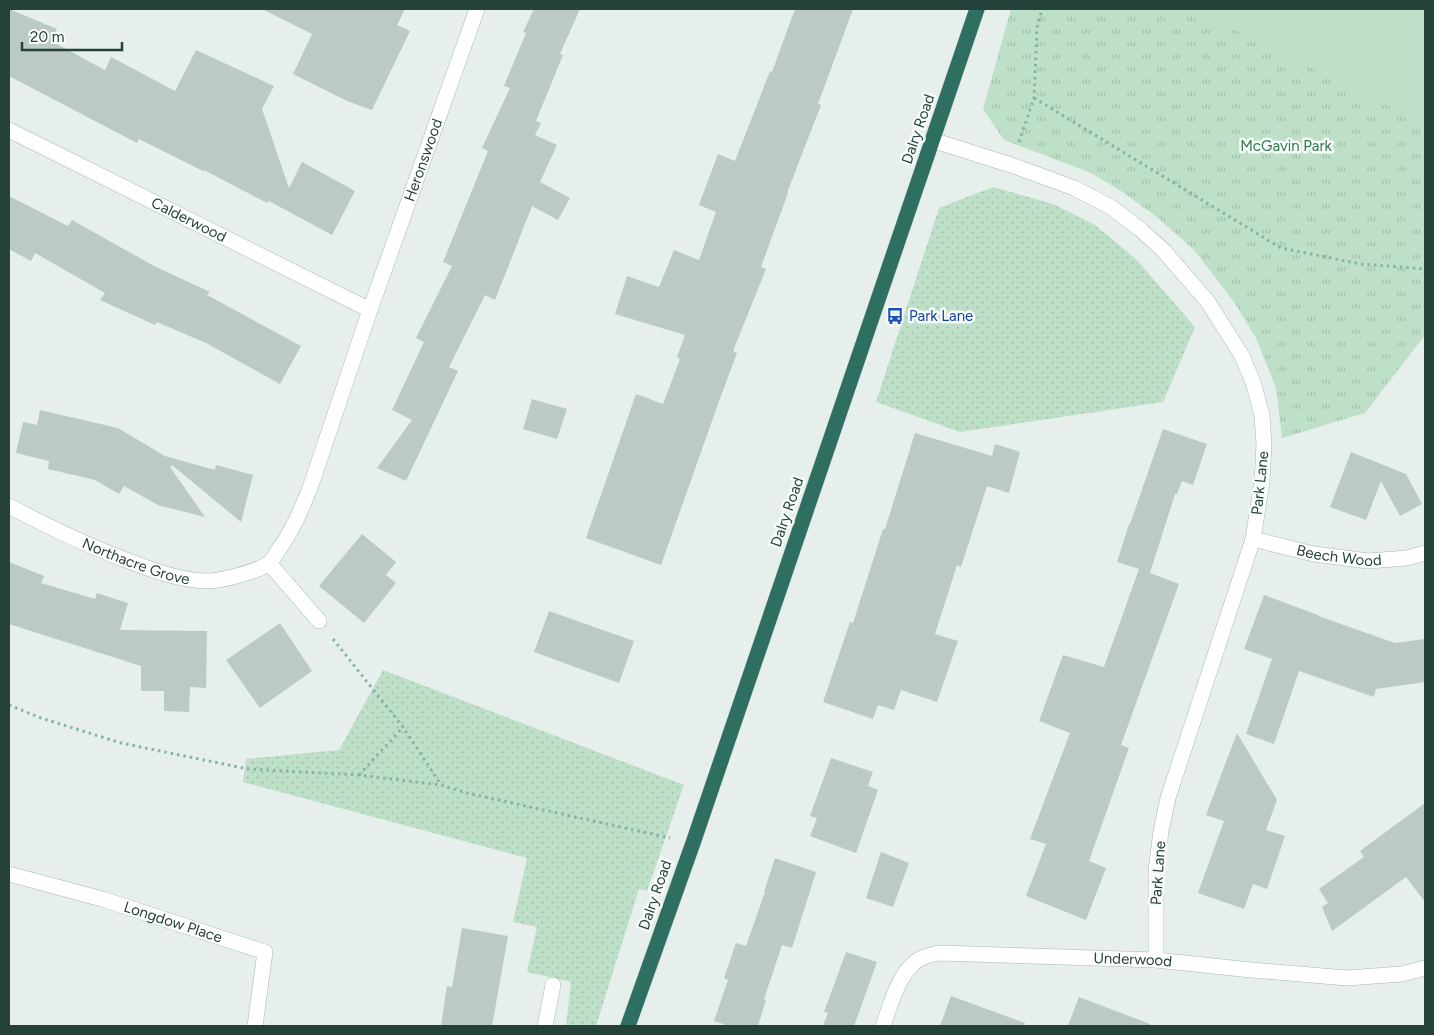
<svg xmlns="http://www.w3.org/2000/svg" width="1434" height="1035" viewBox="0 0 1434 1035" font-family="Figtree,sans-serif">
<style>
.grass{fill:url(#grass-dots)}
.park{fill:url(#park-tufts)}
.pitch{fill:#bfe0c8}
.building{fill:#bbcac4}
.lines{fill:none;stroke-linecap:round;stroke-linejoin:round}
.lane-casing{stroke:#a8b8b2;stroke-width:16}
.street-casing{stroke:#a8b8b2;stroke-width:16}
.highway-casing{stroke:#c2cac8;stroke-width:16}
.path{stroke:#86b3a5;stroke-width:3;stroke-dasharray:2.5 4;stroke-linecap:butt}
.lane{stroke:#fff;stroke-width:15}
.street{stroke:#fff;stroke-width:15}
.highway{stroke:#2f6f62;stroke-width:15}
.labels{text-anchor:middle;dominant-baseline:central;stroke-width:5;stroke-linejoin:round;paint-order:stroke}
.street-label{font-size:15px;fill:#24423a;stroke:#f7fbf9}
.park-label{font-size:15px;fill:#2d7a4b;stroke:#f7fbf9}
.transit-label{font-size:15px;fill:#164399;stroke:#f7fbf9;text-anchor:start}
</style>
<defs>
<pattern id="grass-dots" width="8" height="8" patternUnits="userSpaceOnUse" patternTransform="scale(1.25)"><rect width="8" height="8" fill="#bfe0c8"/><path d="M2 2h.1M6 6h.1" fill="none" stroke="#a4c1ad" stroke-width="1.8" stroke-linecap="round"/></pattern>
<pattern id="park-tufts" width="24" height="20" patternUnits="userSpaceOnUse" patternTransform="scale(1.25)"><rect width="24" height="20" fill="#bfe0c8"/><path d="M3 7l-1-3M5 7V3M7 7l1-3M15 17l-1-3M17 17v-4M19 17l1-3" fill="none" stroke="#a4c1ad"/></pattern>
</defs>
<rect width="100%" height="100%" fill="#e6efeb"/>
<g class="grass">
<polygon points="993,187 1053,204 1095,225 1136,259 1195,327 1163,402 960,432 876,402 939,208"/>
<polygon points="383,670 684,785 647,891 639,889 596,1026 566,1026 571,982 527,972 537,927 513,922 527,858 243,782 246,759 339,750"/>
</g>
<polygon class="park" points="1011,9 1425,9 1425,335 1365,413 1282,438 1276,388 1256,338 1234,302 1194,250 1158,218 1121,191 1091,173 1004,140 983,109"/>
<polygon class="pitch" points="1193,9 1425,9 1425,124"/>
<g class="building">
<polygon points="9,9 57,29 51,41 105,70 111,57 175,91 196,50 274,86 262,109 289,188 302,162 355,191 332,235 269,201 267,203 204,170 203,171 139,139 137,143 9,76"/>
<polygon points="262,9 405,9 397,25 410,31 372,110 347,101 293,74 312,34"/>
<polygon points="534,9 580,9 560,54 563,55 536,121 541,123 535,135 557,145 540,182 570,198 558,220 532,206 495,300 485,295 449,367 458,371 406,481 377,468 412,420 392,410 424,342 416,338 452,266 443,262 488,151 482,148 510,88 504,86 526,33 523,32"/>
<polygon points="795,9 853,9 818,104 821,105 787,193 788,193 761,267 766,269 733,351 737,353 718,404 661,565 586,538 636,394 663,404 680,359 677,357 685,335 615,314 627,276 659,287 674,250 699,260 716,212 699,205 718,154 735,161 770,71 772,72"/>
<polygon points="9,196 68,226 72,220 154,266 210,292 207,295 301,346 280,384 206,343 157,322 155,325 100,300 105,293 35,253 31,261 9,249"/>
<polygon points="532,399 567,409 557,439 523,429"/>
<polygon points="40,410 118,428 165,456 215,470 216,465 253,475 241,522 172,465 170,467 205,517 158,505 124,486 119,494 95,480 48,469 49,461 16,453 23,422 37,425"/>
<polygon points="1163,429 1207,444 1193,485 1182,481 1177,494 1175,494 1150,573 1179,584 1121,745 1129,748 1089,861 1106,868 1086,920 1026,896 1046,844 1030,839 1070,733 1039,721 1063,655 1104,667 1139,569 1117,562 1129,524 1130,524"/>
<polygon points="915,433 992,456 995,444 1020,452 1009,493 987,486 961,567 957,565 935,634 958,641 937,702 901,690 894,710 878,705 873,719 823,702 850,622 853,623 883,529 885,529"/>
<polygon points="1351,452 1406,474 1422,504 1400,516 1381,481 1366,520 1330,507"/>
<polygon points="362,534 396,562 386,575 396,583 364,623 319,586"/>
<polygon points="9,562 44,576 41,583 95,599 97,593 128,603 120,630 207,631 206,688 190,687 189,712 164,711 164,691 141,691 141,666 9,624"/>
<polygon points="1264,595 1318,615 1318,616 1395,643 1425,639 1425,682 1376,689 1374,697 1299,671 1274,744 1246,734 1272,659 1244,649"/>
<polygon points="549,611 634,641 619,683 534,652"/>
<polygon points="280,623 312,671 260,708 226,660"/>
<polygon points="1237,733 1277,800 1266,830 1285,836 1267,889 1253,884 1244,909 1198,893 1224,821 1206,815"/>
<polygon points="831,758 873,772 868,786 878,790 856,853 810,836 817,818 810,816"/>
<polygon points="1425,803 1425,902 1406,877 1332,931 1322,907 1328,903 1319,889 1364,857 1360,851"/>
<polygon points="881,852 909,863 893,907 866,898"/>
<polygon points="775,858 816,872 792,948 782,945 764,999 766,1000 758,1026 729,1026 714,1021 728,980 724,978 736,943 746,946 765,892 764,892"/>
<polygon points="462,928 508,936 492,1026 441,1026 447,986 452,987"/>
<polygon points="846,952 877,962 854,1026 823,1026 828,1013 824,1012"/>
<polygon points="951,996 1025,1023 1024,1026 940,1026"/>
<polygon points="1079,997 1150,1024 1150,1026 1068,1026"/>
</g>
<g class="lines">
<g class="lane-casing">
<polyline id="lane" points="545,1026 553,985"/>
</g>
<g class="street-casing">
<g id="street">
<path id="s1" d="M9 130 370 310"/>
<polyline points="932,140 1011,165 1074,188 1111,207 1141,230 1164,251 1208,302 1242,356 1253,382 1262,415 1264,445 1262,482 1253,539 1168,798 1161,831 1156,870 1156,960"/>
<path id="s2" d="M9 506C47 526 86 545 126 560 152 570 178 580 206 581 222 581 255 572 268 564 272 561 275 556 277 552 292 532 301 510 310 488L370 310 477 9"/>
<path id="s3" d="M1253 539 1314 554 1368 561 1407 558 1425 553"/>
<polyline points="269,563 319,621"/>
<path id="s4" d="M9 874 102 899 265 952 255 1026"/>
<path id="s5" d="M883 1026C891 1004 900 966 924 957 929 955 934 954 939 953L1156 960 1251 970 1347 978 1402 974 1425 968"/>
</g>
</g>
<g class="highway-casing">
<polyline id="highway" points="628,1026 693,843 977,9"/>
</g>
<g class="path">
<polyline points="1034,98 1281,248 1361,264 1425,269"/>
<polyline points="1019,142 1034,98 1037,28 1042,9"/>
<polyline points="333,639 403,727 441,785"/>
<polyline points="9,705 41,718 121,743 248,769 359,775 441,785 467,793 670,838"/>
<polyline points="359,775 403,727"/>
</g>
<use href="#lane" class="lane"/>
<use href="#street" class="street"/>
<use href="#highway" class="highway"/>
</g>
<defs>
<g id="bus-bare" transform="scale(1.35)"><path d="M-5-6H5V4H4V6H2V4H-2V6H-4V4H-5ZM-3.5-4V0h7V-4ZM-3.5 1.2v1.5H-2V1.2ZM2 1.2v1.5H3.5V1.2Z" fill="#1a4fb4" stroke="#f7fbf9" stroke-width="2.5" paint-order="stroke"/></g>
</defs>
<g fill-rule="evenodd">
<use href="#bus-bare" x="895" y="316"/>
</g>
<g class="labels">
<g class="street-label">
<text transform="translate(918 129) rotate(-71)">Dalry Road</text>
<text stroke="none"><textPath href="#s2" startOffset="711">Heronswood</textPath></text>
<text stroke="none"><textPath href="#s1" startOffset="201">Calderwood</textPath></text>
<text transform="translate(1260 483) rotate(-84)">Park Lane</text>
<text transform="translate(787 512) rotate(-71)">Dalry Road</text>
<text stroke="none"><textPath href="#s3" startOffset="88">Beech Wood</textPath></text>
<text stroke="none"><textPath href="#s2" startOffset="139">Northacre Grove</textPath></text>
<text transform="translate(1158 873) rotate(-86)">Park Lane</text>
<text transform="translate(655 895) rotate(-71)">Dalry Road</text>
<text stroke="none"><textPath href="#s4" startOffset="171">Longdow Place</textPath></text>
<text stroke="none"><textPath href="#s5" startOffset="292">Underwood</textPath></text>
</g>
<g class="park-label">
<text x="1286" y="146">McGavin Park</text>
</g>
<g class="transit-label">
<text x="909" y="316">Park Lane</text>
</g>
</g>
<rect width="1434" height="1035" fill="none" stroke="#24423a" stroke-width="20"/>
<path d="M22 42v8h100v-8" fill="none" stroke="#24423a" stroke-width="2.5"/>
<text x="30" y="42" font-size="15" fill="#24423a" stroke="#f7fbf9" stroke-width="4" paint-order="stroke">20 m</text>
</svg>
